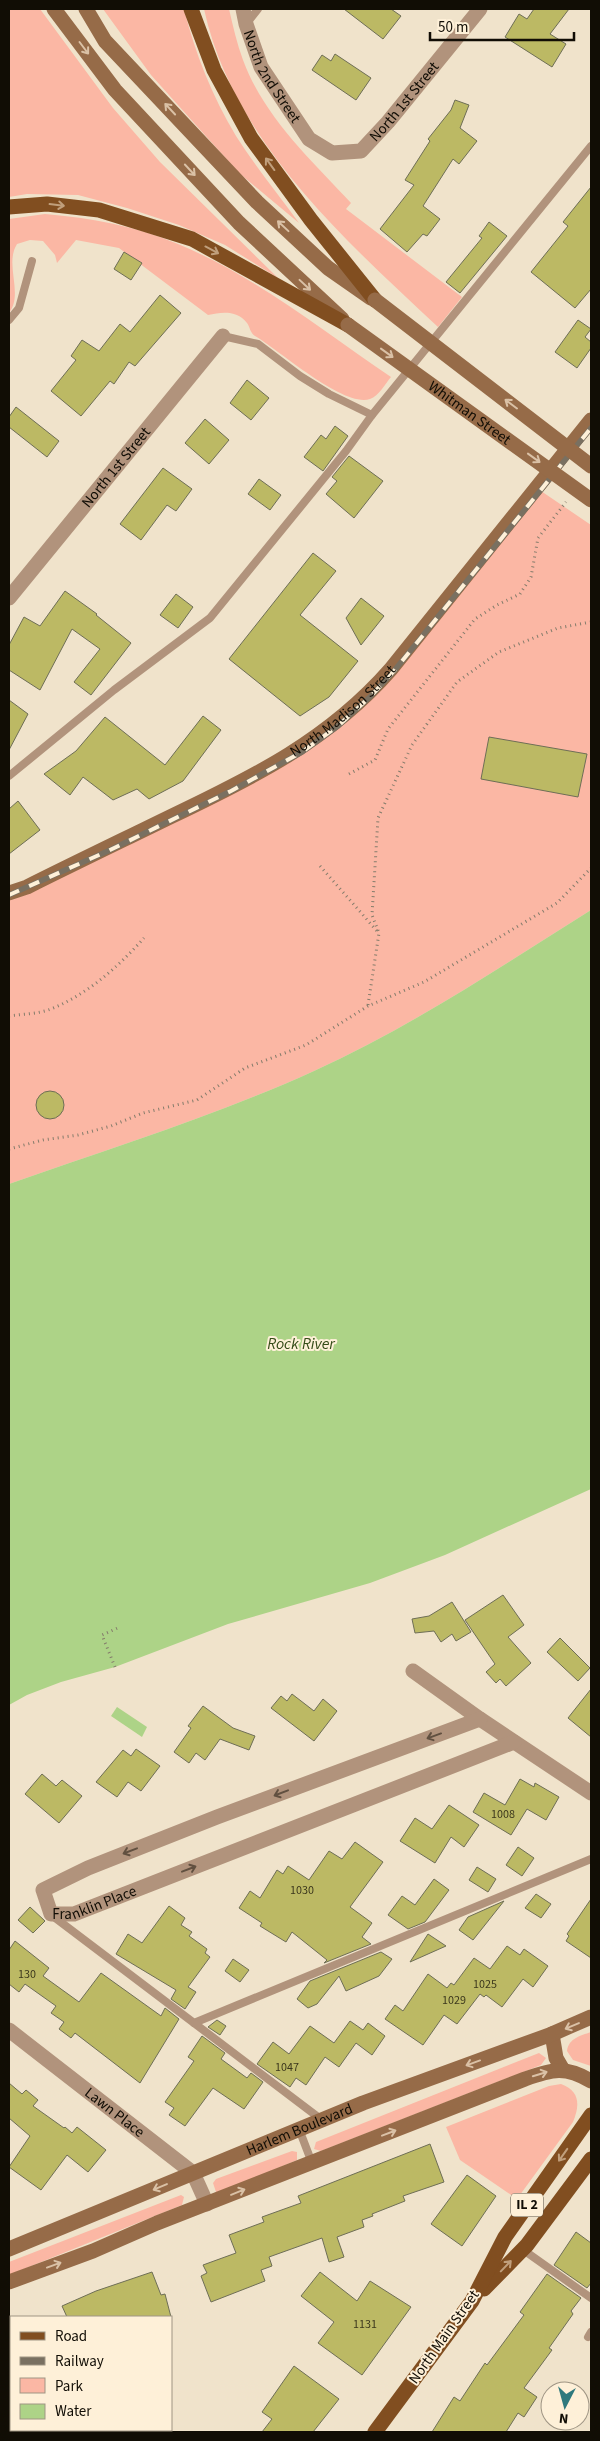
<svg xmlns="http://www.w3.org/2000/svg" width="600" height="2441" viewBox="0 0 600 2441" font-family="'Source Sans 3',sans-serif">
<style>
.green{fill:#fbb7a4}
.water{fill:#add387}
.building{fill:#bcb964;stroke:#6e6e56}
.lines{fill:none;stroke-linecap:round;stroke-linejoin:round}
.path{stroke:#847c6b;stroke-width:3;stroke-dasharray:1 4;stroke-linecap:butt}
.lane{stroke:#b1937c;stroke-width:8}
.street{stroke:#b1937c;stroke-width:15}
.secondary{stroke:#966b48;stroke-width:15}
.primary{stroke:#814e20;stroke-width:15}
.rail-casing{stroke:#797061;stroke-width:5.5}
.rail{stroke:#fef0d8;stroke-width:4;stroke-dasharray:11;stroke-linecap:butt}
.secondary-bridge{stroke:#966b48;stroke-width:15}
.oneway{stroke:#dac1a6}
.oneway2{stroke:#c09f7c}
.oneway3{stroke:#615040}
.labels{text-anchor:middle;dominant-baseline:central;stroke-width:4;stroke-linejoin:round;paint-order:stroke}
.number-label{font-size:12px;fill:#3c381d}
.shield{fill:#fef0d8;stroke:#585144;stroke-width:1}
.shield-label{font-size:14px;font-weight:bold;fill:#110d05}
.street-label{font-size:15px;fill:#110d05;stroke:#fef0d8}
.water-label{font-size:16px;font-style:italic;fill:#344b17;stroke:#fef0d8}
</style>
<rect width="100%" height="100%" fill="#f0e3cb"/>
<g class="green">
<polygon points="9,9 40,9 113,108 160,162 278,278 225,245 179,225 127,208 78,195 27,194 9,197"/>
<path d="M103 9H184C195 53 212 96 236 136 255 166 278 194 299 223L239 173 151 75Z"/>
<path d="M204 9H229C233 26 237 44 243 60 264 117 311 160 351 203L346 209 462 297 438 327C343 238 233 141 204 9Z"/>
<path d="M45 214C91 218 136 226 178 244 255 276 323 331 391 377 385 384 379 396 370 399 344 408 279 350 255 336 250 333 250 327 247 323 237 310 222 312 208 315L119 248 76 240 57 263 55 255 43 241 30 240 17 244C4 265 24 293 9 313V219Z"/>
<path d="M541 491 591 525V910C500 967 411 1027 314 1071 215 1116 111 1148 9 1184V895L338 726Z"/>
<path d="M591 2032V2066L573 2060 567 2051C569 2038 580 2036 591 2032Z"/>
<polygon points="539,2053 546,2058 541,2065 321,2151 314,2149 316,2142"/>
<path d="M561 2084C580 2091 580 2105 573 2122L517 2199 460 2160 446 2127 549 2086Z"/>
<polygon points="292,2151 297,2152 297,2160 222,2192 216,2192 213,2183 216,2179"/>
<polygon points="181,2195 184,2197 182,2205 9,2275 9,2262"/>
</g>
<g class="water">
<path d="M591 910V1489L445 1555 370 1583 228 1624 115 1667 61 1682 27 1695 9 1705V1184C111 1148 215 1116 314 1071 411 1027 500 967 591 910Z"/>
<polygon points="117,1707 147,1727 142,1737 111,1716"/>
</g>
<g class="building">
<polygon points="344,9 391,9 401,16 383,39"/>
<polygon points="534,9 569,9 550,34 566,44 552,67 505,37 519,14 527,19"/>
<polygon points="335,54 371,78 356,100 312,70 322,55 331,61"/>
<polygon points="455,100 469,105 460,128 477,141 459,164 453,159 423,206 440,219 427,236 423,234 407,252 380,229 414,185 405,180 430,141 428,139 451,110"/>
<polygon points="591,187 591,289 575,308 531,272 568,226 563,222"/>
<polygon points="489,222 507,236 460,293 446,282 482,238 479,236"/>
<polygon points="124,252 142,263 131,280 114,269"/>
<polygon points="160,295 181,313 135,366 129,362 114,384 110,381 81,416 51,391 76,360 71,356 82,340 99,351 120,324 130,332"/>
<polygon points="578,320 591,329 585,337 591,342 591,348 577,368 555,352"/>
<polygon points="247,380 269,398 251,420 230,403"/>
<polygon points="16,407 59,441 47,457 9,427 9,417"/>
<polygon points="205,419 229,440 209,464 185,443"/>
<polygon points="335,426 348,436 323,471 304,457 321,435 326,439"/>
<polygon points="349,456 383,481 354,518 326,494 337,481 332,477"/>
<polygon points="163,468 192,489 176,511 167,505 141,540 120,524"/>
<polygon points="259,479 281,495 270,510 248,494"/>
<polygon points="313,553 336,571 300,615 358,661 329,697 300,716 229,659"/>
<polygon points="65,591 97,614 96,615 131,643 91,695 74,682 100,649 72,629 40,690 9,670 9,645 24,617 40,626"/>
<polygon points="176,594 193,607 178,628 160,615"/>
<polygon points="361,598 384,616 361,645 346,618"/>
<polygon points="9,700 28,714 9,750"/>
<polygon points="203,716 221,730 183,781 149,799 137,789 113,800 83,777 70,795 44,774 76,751 105,717 165,765"/>
<polygon points="489,737 587,754 578,797 481,779"/>
<polygon points="18,801 40,830 9,854 9,809"/>
<circle cx="50" cy="1105" r="14"/>
<polygon points="503,1595 524,1625 508,1637 531,1663 506,1686 500,1679 496,1683 486,1672 495,1664 465,1620"/>
<polygon points="452,1602 471,1632 456,1641 452,1634 441,1642 434,1631 415,1633 412,1619 429,1616"/>
<polygon points="560,1638 590,1668 578,1681 547,1652"/>
<polygon points="591,1689 591,1737 568,1718"/>
<polygon points="292,1694 314,1711 323,1699 337,1711 314,1741 271,1708 281,1696 287,1701"/>
<polygon points="203,1706 233,1728 255,1736 249,1750 220,1739 205,1760 196,1753 189,1763 174,1752 191,1728 188,1726"/>
<polygon points="136,1749 160,1766 141,1791 128,1782 117,1797 96,1782 123,1750 131,1756"/>
<polygon points="42,1774 56,1786 62,1780 82,1796 59,1823 25,1794"/>
<polygon points="520,1779 534,1787 535,1783 559,1797 546,1820 527,1809 511,1835 473,1812 484,1793 505,1805"/>
<polygon points="449,1805 479,1825 464,1847 451,1837 435,1863 400,1841 415,1818 432,1829"/>
<polygon points="355,1842 383,1862 350,1907 372,1923 362,1937 371,1944 324,1963 327,1960 292,1932 286,1942 260,1926 262,1923 239,1908 250,1891 260,1898 277,1870 283,1874 288,1866 309,1880 329,1851 342,1859"/>
<polygon points="518,1847 534,1858 522,1876 506,1865"/>
<polygon points="477,1867 496,1879 488,1892 469,1880"/>
<polygon points="434,1879 449,1890 425,1922 408,1929 388,1915 402,1896 415,1905"/>
<polygon points="536,1894 551,1904 541,1918 525,1908"/>
<polygon points="591,1899 591,1958 566,1941 569,1936 567,1934"/>
<polygon points="504,1901 473,1940 459,1930 468,1917"/>
<polygon points="169,1906 185,1918 181,1925 192,1932 189,1936 207,1949 205,1953 210,1957 188,1987 196,1992 185,2009 171,1999 176,1990 116,1954 128,1934 142,1943"/>
<polygon points="30,1907 45,1921 33,1933 18,1920"/>
<polygon points="428,1934 446,1946 410,1962"/>
<polygon points="15,1941 49,1968 43,1976 79,2002 101,1973 161,2016 165,2008 179,2019 140,2083 75,2033 71,2038 59,2029 64,2022 51,2013 56,2006 25,1984 19,1992 9,1984 9,1950"/>
<polygon points="507,1946 520,1955 524,1949 548,1966 533,1987 523,1979 502,2007 486,1995 484,1997 480,1994 457,2024 444,2015 423,2045 385,2019 395,2005 403,2011 428,1974 447,1988 451,1983 454,1985 474,1958 490,1969"/>
<polygon points="381,1952 392,1959 379,1976 346,1991 339,1976 317,2004 308,2008 297,1999 310,1981"/>
<polygon points="233,1959 249,1970 240,1982 225,1971"/>
<polygon points="217,2020 226,2026 220,2035 208,2027"/>
<polygon points="350,2021 363,2030 368,2023 385,2036 372,2055 356,2043 339,2067 325,2057 306,2085 296,2078 290,2087 257,2064 273,2042 289,2054 310,2026 334,2043"/>
<polygon points="202,2036 225,2053 221,2059 247,2078 251,2073 263,2082 244,2109 213,2088 185,2126 169,2115 174,2108 165,2102 194,2061 188,2057"/>
<polygon points="9,2083 22,2094 26,2090 38,2100 33,2106 64,2128 65,2127 72,2133 77,2127 106,2150 88,2172 67,2155 41,2190 9,2167 30,2136 9,2118"/>
<polygon points="430,2144 444,2182 403,2196 405,2201 372,2214 373,2216 362,2220 364,2227 337,2237 344,2257 329,2262 322,2238 269,2257 272,2266 261,2270 265,2281 211,2302 201,2276 207,2273 203,2265 236,2253 229,2235 264,2222 262,2217 301,2203 298,2196"/>
<polygon points="467,2175 496,2196 462,2246 431,2224"/>
<polygon points="576,2232 591,2243 591,2283 587,2288 554,2265"/>
<polygon points="152,2272 161,2295 165,2294 171,2317 67,2317 62,2306 96,2291"/>
<polygon points="320,2272 357,2301 370,2281 411,2307 362,2375 318,2343 334,2322 301,2296"/>
<polygon points="547,2274 581,2298 571,2311 573,2314 549,2348 552,2350 524,2388 537,2397 524,2417 518,2413 506,2432 432,2432 454,2397 460,2401 485,2363 487,2365 524,2315 520,2312"/>
<polygon points="294,2366 339,2399 313,2432 262,2432 272,2419 262,2412"/>
</g>
<g class="lines">
<g class="path">
<polyline points="349,774 375,760 388,729 475,619 497,605 520,594 531,577 538,538 566,502"/>
<polyline points="320,866 377,931"/>
<polyline points="368,1005 379,933 372,915 378,818 412,745 457,682 499,652 558,628 591,622"/>
<path d="M9 1016C23 1014 38 1014 51 1009 88 994 118 967 144 938"/>
<polyline points="9,1149 43,1140 78,1135 111,1126 143,1113 197,1100 245,1068 306,1045 368,1006 424,982 557,903 591,868"/>
<polyline points="115,1667 102,1635 120,1627"/>
</g>
<g class="lane">
<polyline points="246,24 258,9"/>
<polyline points="9,320 19,308 32,261"/>
<polyline points="223,336 258,344 300,376 329,394 372,415"/>
<polyline points="9,776 114,690 210,618 346,451 372,415 591,146"/>
<polyline points="54,1917 194,2023 591,1859"/>
<polyline points="194,2023 322,2120"/>
<polyline points="299,2129 312,2163"/>
<polyline points="522,2249 591,2298"/>
<polyline points="588,2337 591,2332"/>
</g>
<g class="street">
<path id="s1" d="M243 9 246 24 261 67 309 139 332 153 361 151 388 122 480 9"/>
<path id="s2" d="M9 598 223 336"/>
<polyline points="413,1671 480,1719 591,1793"/>
<path id="s3" d="M480 1719 217 1817 88 1868 43 1890 51 1914H74L514 1742"/>
<path id="s4" d="M9 2030 193 2173 207 2204"/>
</g>
<g class="secondary">
<polyline points="54,9 115,90 239,223 342,319"/>
<polyline points="86,9 105,41 257,202 328,268 371,298"/>
<path id="s5" d="M9 893 27 887C75 863 123 840 170 817 254 777 329 740 391 669L591 420"/>
<polyline points="552,2034 556,2058 563,2070"/>
<path id="s6" d="M9 2249 363 2103 552 2034 591 2017"/>
<path d="M9 2282 93 2251 157 2223 525 2079C553 2069 565 2066 591 2081"/>
</g>
<g class="primary">
<polyline points="191,9 214,70 251,138 311,220 375,300"/>
<polyline points="9,207 47,204 99,210 192,239 348,325"/>
<polyline points="484,2289 527,2245 591,2159"/>
<polyline points="375,2432 472,2301 505,2237 591,2115"/>
</g>
<g class="rail-casing">
<polyline id="rail" points="9,895 108,851 231,791 302,752 338,726 371,696 394,671 591,428"/>
</g>
<use href="#rail" class="rail"/>
<g class="secondary-bridge">
<polyline points="375,300 591,466"/>
<path id="s7" d="M348 325 591 500"/>
</g>
</g>
<defs><path id="oneway-shaft" d="M-6 0H5M1.5-3L5.5 0L1.5 3" fill="none" stroke-width="1.6" stroke-linecap="round" stroke-linejoin="round" transform="scale(1.25)"/></defs>
<g class="oneway">
<use href="#oneway-shaft" transform="translate(84 48) rotate(53)"/>
<use href="#oneway-shaft" transform="translate(170 109) rotate(-133)"/>
<use href="#oneway-shaft" transform="translate(190 170) rotate(47)"/>
<use href="#oneway-shaft" transform="translate(283 226) rotate(-137)"/>
<use href="#oneway-shaft" transform="translate(305 285) rotate(43)"/>
<use href="#oneway-shaft" transform="translate(387 353) rotate(36)"/>
<use href="#oneway-shaft" transform="translate(511 404) rotate(-143)"/>
<use href="#oneway-shaft" transform="translate(534 458) rotate(36)"/>
<use href="#oneway-shaft" transform="translate(572 2026) rotate(157)"/>
<use href="#oneway-shaft" transform="translate(473 2063) rotate(160)"/>
<use href="#oneway-shaft" transform="translate(540 2074) rotate(-17)"/>
<use href="#oneway-shaft" transform="translate(389 2133) rotate(-21)"/>
<use href="#oneway-shaft" transform="translate(160 2187) rotate(157)"/>
<use href="#oneway-shaft" transform="translate(238 2192) rotate(-22)"/>
<use href="#oneway-shaft" transform="translate(54 2265) rotate(-20)"/>
</g>
<g class="oneway2">
<use href="#oneway-shaft" transform="translate(270 164) rotate(-126)"/>
<use href="#oneway-shaft" transform="translate(57 205) rotate(7)"/>
<use href="#oneway-shaft" transform="translate(212 250) rotate(28)"/>
<use href="#oneway-shaft" transform="translate(563 2155) rotate(125)"/>
<use href="#oneway-shaft" transform="translate(506 2266) rotate(-46)"/>
</g>
<g class="oneway3">
<use href="#oneway-shaft" transform="translate(434 1736) rotate(160)"/>
<use href="#oneway-shaft" transform="translate(281 1793) rotate(159)"/>
<use href="#oneway-shaft" transform="translate(130 1851) rotate(159)"/>
<use href="#oneway-shaft" transform="translate(189 1869) rotate(-21)"/>
</g>
<g class="labels">
<g class="number-label">
<text x="503" y="1814">1008</text>
<text x="302" y="1890">1030</text>
<text x="27" y="1974">130</text>
<text x="485" y="1984">1025</text>
<text x="454" y="2000">1029</text>
<text x="287" y="2067">1047</text>
<text x="365" y="2324">1131</text>
</g>
<rect class="shield" x="511" y="2193.5" width="32" height="23" rx="4"/>
<g class="shield-label">
<text x="527" y="2205">IL 2</text>
</g>
<g class="street-label">
<text stroke="none"><textPath href="#s1" startOffset="74">North 2nd Street</textPath></text>
<text stroke="none"><textPath href="#s1" startOffset="269">North 1st Street</textPath></text>
<text stroke="none"><textPath href="#s7" startOffset="150">Whitman Street</textPath></text>
<text stroke="none"><textPath href="#s2" startOffset="169">North 1st Street</textPath></text>
<text stroke="none"><textPath href="#s5" startOffset="382">North Madison Street</textPath></text>
<text stroke="none"><textPath href="#s3" startOffset="540">Franklin Place</textPath></text>
<text stroke="none"><textPath href="#s4" startOffset="134">Lawn Place</textPath></text>
<text stroke="none"><textPath href="#s6" startOffset="314">Harlem Boulevard</textPath></text>
<text transform="translate(444 2337) rotate(-55)">North Main Street</text>
</g>
<g class="water-label">
<text x="301" y="1344">Rock River</text>
</g>
</g>
<rect width="600" height="2441" fill="none" stroke="#110d05" stroke-width="20"/>
<rect x="10" y="2316" width="162" height="115" fill="#fef0d8" stroke="#9f9584"/>
<rect x="20" y="2332" width="25" height="8" fill="#814e20" stroke="#9f9584"/>
<text x="55" y="2341" font-size="15" fill="#110d05">Road</text>
<rect x="20" y="2357" width="25" height="8" fill="#797061" stroke="#9f9584"/>
<text x="55" y="2366" font-size="15" fill="#110d05">Railway</text>
<rect x="20" y="2378" width="25" height="15" fill="#fbb7a4" stroke="#9f9584"/>
<text x="55" y="2391" font-size="15" fill="#110d05">Park</text>
<rect x="20" y="2404" width="25" height="15" fill="#add387" stroke="#9f9584"/>
<text x="55" y="2416" font-size="15" fill="#110d05">Water</text>
<g transform="translate(565 2406) rotate(186)"><circle r="24" fill="#fef0d8" stroke="#9f9584"/>
<path d="M0-4L9 19L0 12L-9 19Z" fill="#2f797d"/>
<text y="-8" font-size="14" font-weight="bold" text-anchor="middle" fill="#110d05">N</text>
</g>
<path d="M430 32v8h144v-8" fill="none" stroke="#110d05" stroke-width="2.5"/>
<text x="438" y="32" font-size="15" fill="#110d05" stroke="#fef0d8" stroke-width="4" paint-order="stroke">50 m</text>
</svg>
